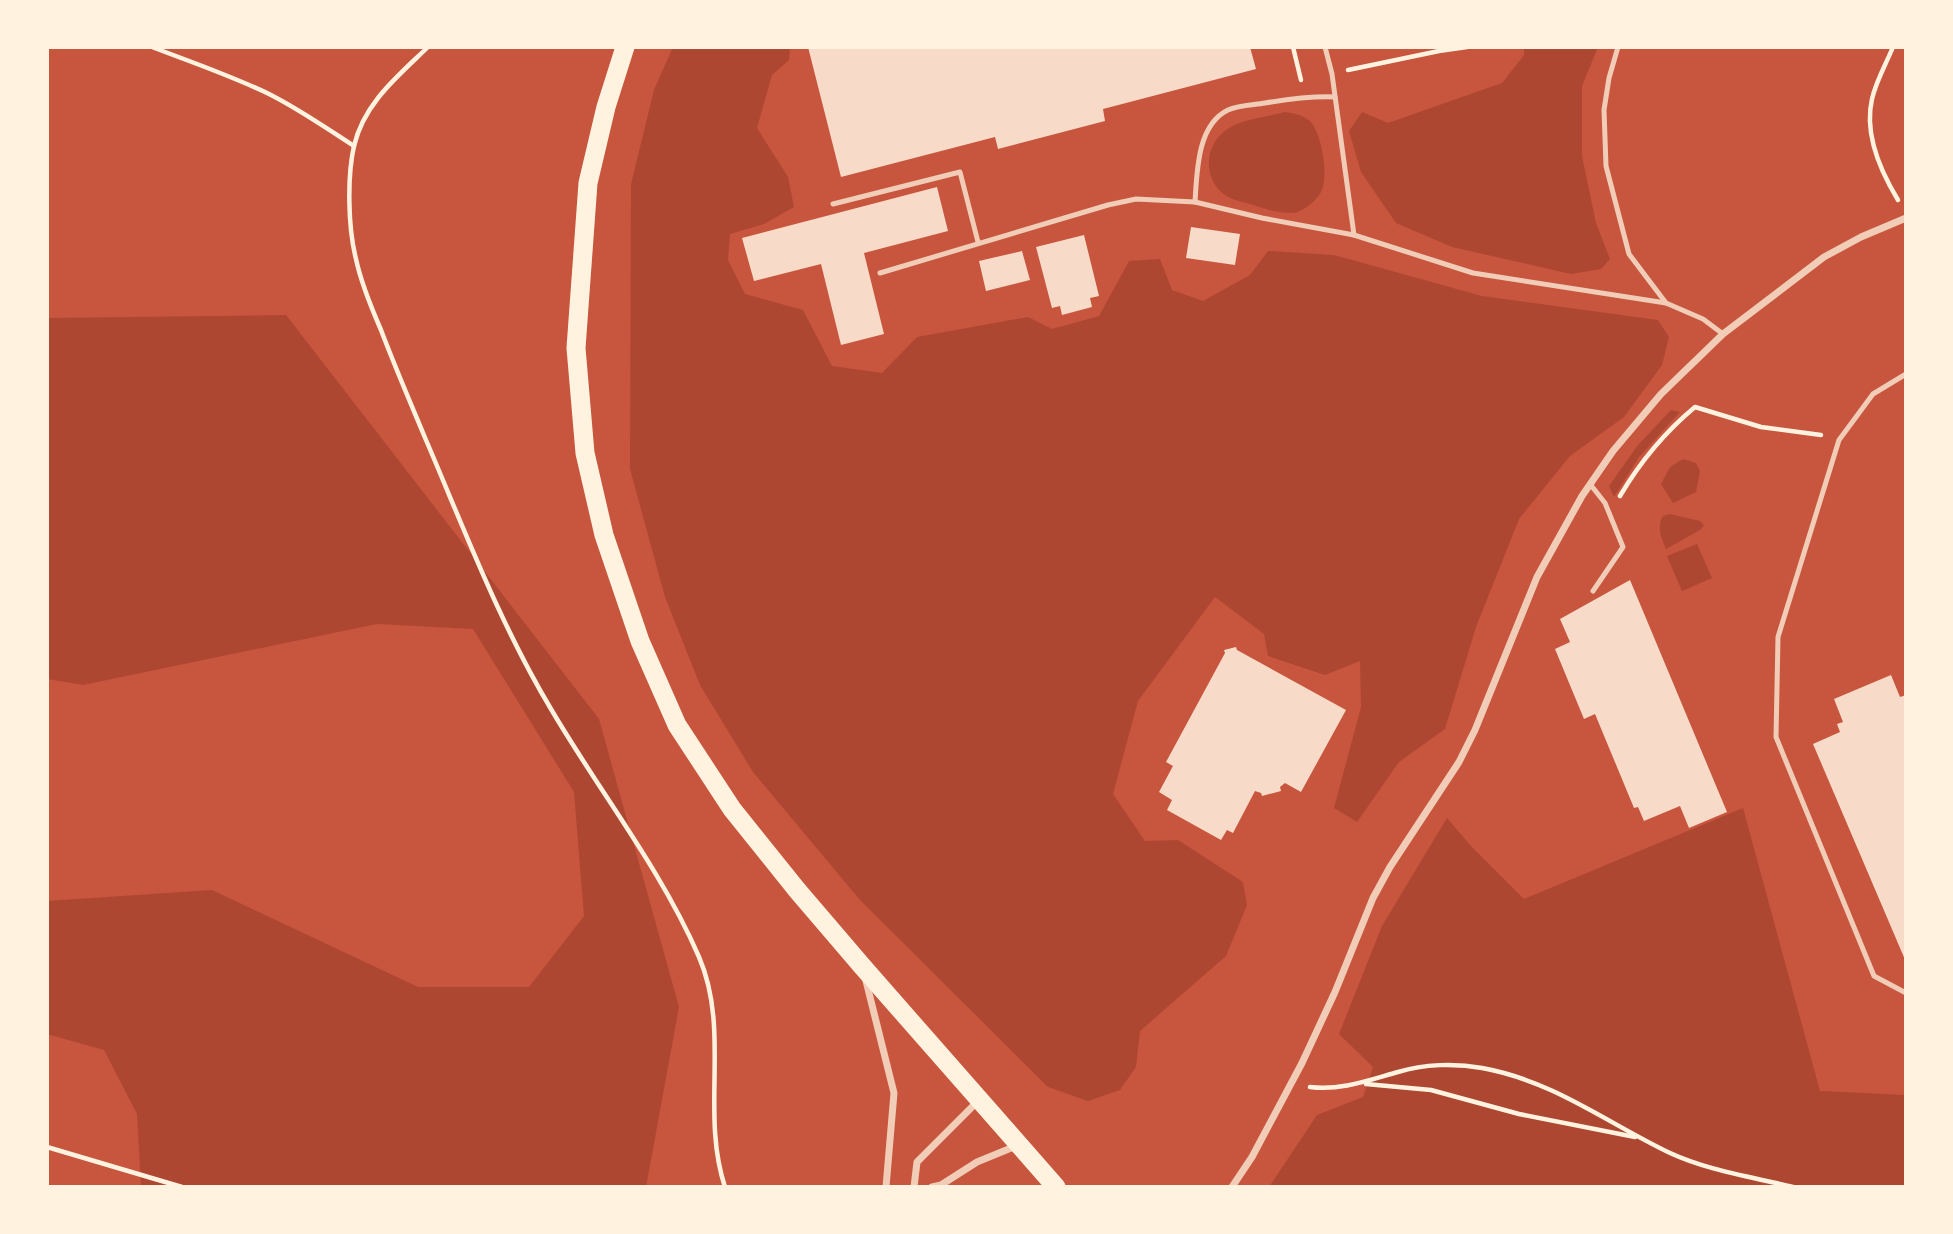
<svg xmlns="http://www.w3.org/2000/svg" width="1953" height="1234" viewBox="0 0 1953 1234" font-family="'Playfair Display',serif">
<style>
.green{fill:#ae4732}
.building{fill:#f7dbc8}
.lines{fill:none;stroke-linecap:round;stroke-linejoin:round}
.path{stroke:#fff3e0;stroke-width:4.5}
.service{stroke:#f1ccb7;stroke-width:5}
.minor{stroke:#f1ccb7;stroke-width:7}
.trunk{stroke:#fff3e0;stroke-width:19}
</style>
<rect width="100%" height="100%" fill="#c8553d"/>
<g class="green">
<polygon points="673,47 790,47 789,60 772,75 757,128 788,177 794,207 764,224 730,234 728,260 745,294 803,310 832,366 882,373 917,337 1028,317 1052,329 1099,316 1129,261 1160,259 1172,290 1203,301 1250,275 1268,251 1334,255 1482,296 1658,320 1669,337 1662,365 1624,417 1570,456 1519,519 1476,627 1445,729 1399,762 1357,822 1334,808 1361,707 1360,661 1325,675 1268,656 1264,634 1215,597 1138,701 1113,794 1145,841 1178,840 1243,882 1247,905 1226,956 1140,1031 1136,1067 1120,1090 1088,1101 1048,1087 860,900 753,772 700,685 665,597 630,469 631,184 654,90"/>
<polygon points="1524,47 1598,47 1582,86 1582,156 1596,223 1610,259 1601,269 1571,274 1452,247 1396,223 1361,172 1349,131 1362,112 1388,123 1502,83 1524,55"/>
<path d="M1285 112C1294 113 1303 115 1310 121 1322 133 1329 177 1321 192 1316 201 1306 209 1297 212 1280 216 1256 205 1239 201 1204 193 1198 147 1229 128 1244 119 1267 117 1285 112Z"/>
<polygon points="286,315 599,719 679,1007 646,1187 141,1187 137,1114 104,1050 47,1034 47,901 212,890 418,987 529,987 584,916 574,792 473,629 377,624 83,685 47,679 47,318"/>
<polygon points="1671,410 1680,412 1639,457 1614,497 1609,486 1638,445"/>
<polygon points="1683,459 1696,463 1700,471 1696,492 1673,503 1661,484 1670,467"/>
<path d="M1670 514 1700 521 1704 525 1700 530 1666 549C1662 538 1656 528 1663 516Z"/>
<polygon points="1697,544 1712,578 1682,591 1667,556"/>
<polygon points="1743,808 1820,1091 1906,1095 1906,1187 1269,1187 1317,1115 1363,1097 1373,1067 1339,1034 1382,926 1447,818 1471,846 1524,899"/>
</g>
<g class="building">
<polygon points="808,47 1250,47 1256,69 1103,109 1105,121 998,149 995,137 841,177"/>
<polygon points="937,187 948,231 864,253 884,334 841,345 821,264 754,281 742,238"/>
<polygon points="1191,227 1240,234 1235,265 1186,258"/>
<polygon points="1084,235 1099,296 1090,298 1092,307 1062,315 1060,306 1052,308 1036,247"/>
<polygon points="1022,251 1030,280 986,291 979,261"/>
<polygon points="1630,580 1727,812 1689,828 1680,806 1644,821 1638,807 1634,808 1595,714 1584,719 1555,649 1570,642 1560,619"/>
<polygon points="1236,647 1237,650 1346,710 1301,792 1285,783 1280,787 1281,791 1262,796 1261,793 1255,791 1233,833 1227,830 1221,840 1167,810 1172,800 1159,792 1173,766 1166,762 1225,653 1224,650"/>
<polygon points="1891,675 1900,697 1906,695 1906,962 1813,744 1840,732 1837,724 1843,722 1834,699"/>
</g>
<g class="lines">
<g class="path">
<path d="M152 47C191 62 232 76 269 94 299 109 326 128 354 146"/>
<path d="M428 47C398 76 364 103 354 146 347 177 348 228 356 259 361 283 371 307 381 330 395 367 411 404 426 440 465 531 500 624 551 709 599 791 661 869 699 957 731 1031 700 1112 725 1187"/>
<polyline points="1293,47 1301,80"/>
<path d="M1893 47C1886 64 1876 81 1872 99 1864 133 1881 172 1898 200"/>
<polyline points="1348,70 1439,51 1467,47"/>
<path d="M1620 496C1640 462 1665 432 1695 407L1761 427 1821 435"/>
<polyline points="1366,1084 1431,1090 1519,1114 1635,1137"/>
<path d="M1310 1087C1340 1091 1369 1080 1398 1072 1424 1064 1455 1063 1482 1068 1554 1081 1607 1123 1670 1153 1709 1171 1753 1177 1793 1187"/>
<polyline points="47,1147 182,1187"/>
</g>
<g class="service">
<polyline points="1325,47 1332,74 1354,235"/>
<polyline points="1618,47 1609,78 1604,110 1606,166 1629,254 1666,303"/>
<path d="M1195 202C1197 172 1197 125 1228 110 1239 105 1254 105 1265 103 1289 99 1311 96 1335 97"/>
<polyline points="833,204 960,172 978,242"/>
<polyline points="880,273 1108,205 1136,199 1195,202 1262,218 1354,235 1473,273 1666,303 1703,319 1723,334"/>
<polyline points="1906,374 1873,394 1839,440 1778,637 1776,737 1874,976 1906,993"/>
<polyline points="1590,484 1605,503 1623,547 1593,591"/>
</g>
<g class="minor">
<polyline points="866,981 894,1093 886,1187"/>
<polyline points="914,1187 917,1162 979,1100"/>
<polyline points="932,1187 941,1185 977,1162 1016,1146"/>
<polyline points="1232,1187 1252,1157 1302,1063 1335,992 1373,898 1390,867 1459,762 1475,730 1537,577 1582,496 1613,451 1661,394 1723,334 1824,257 1861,237 1906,218"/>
</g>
<polyline class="trunk" points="625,47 606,107 588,183 576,348 585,453 604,535 640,641 677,725 732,809 797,890 862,966 1056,1187"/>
</g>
<rect width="1953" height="1234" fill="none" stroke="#fff3e0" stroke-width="98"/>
</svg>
